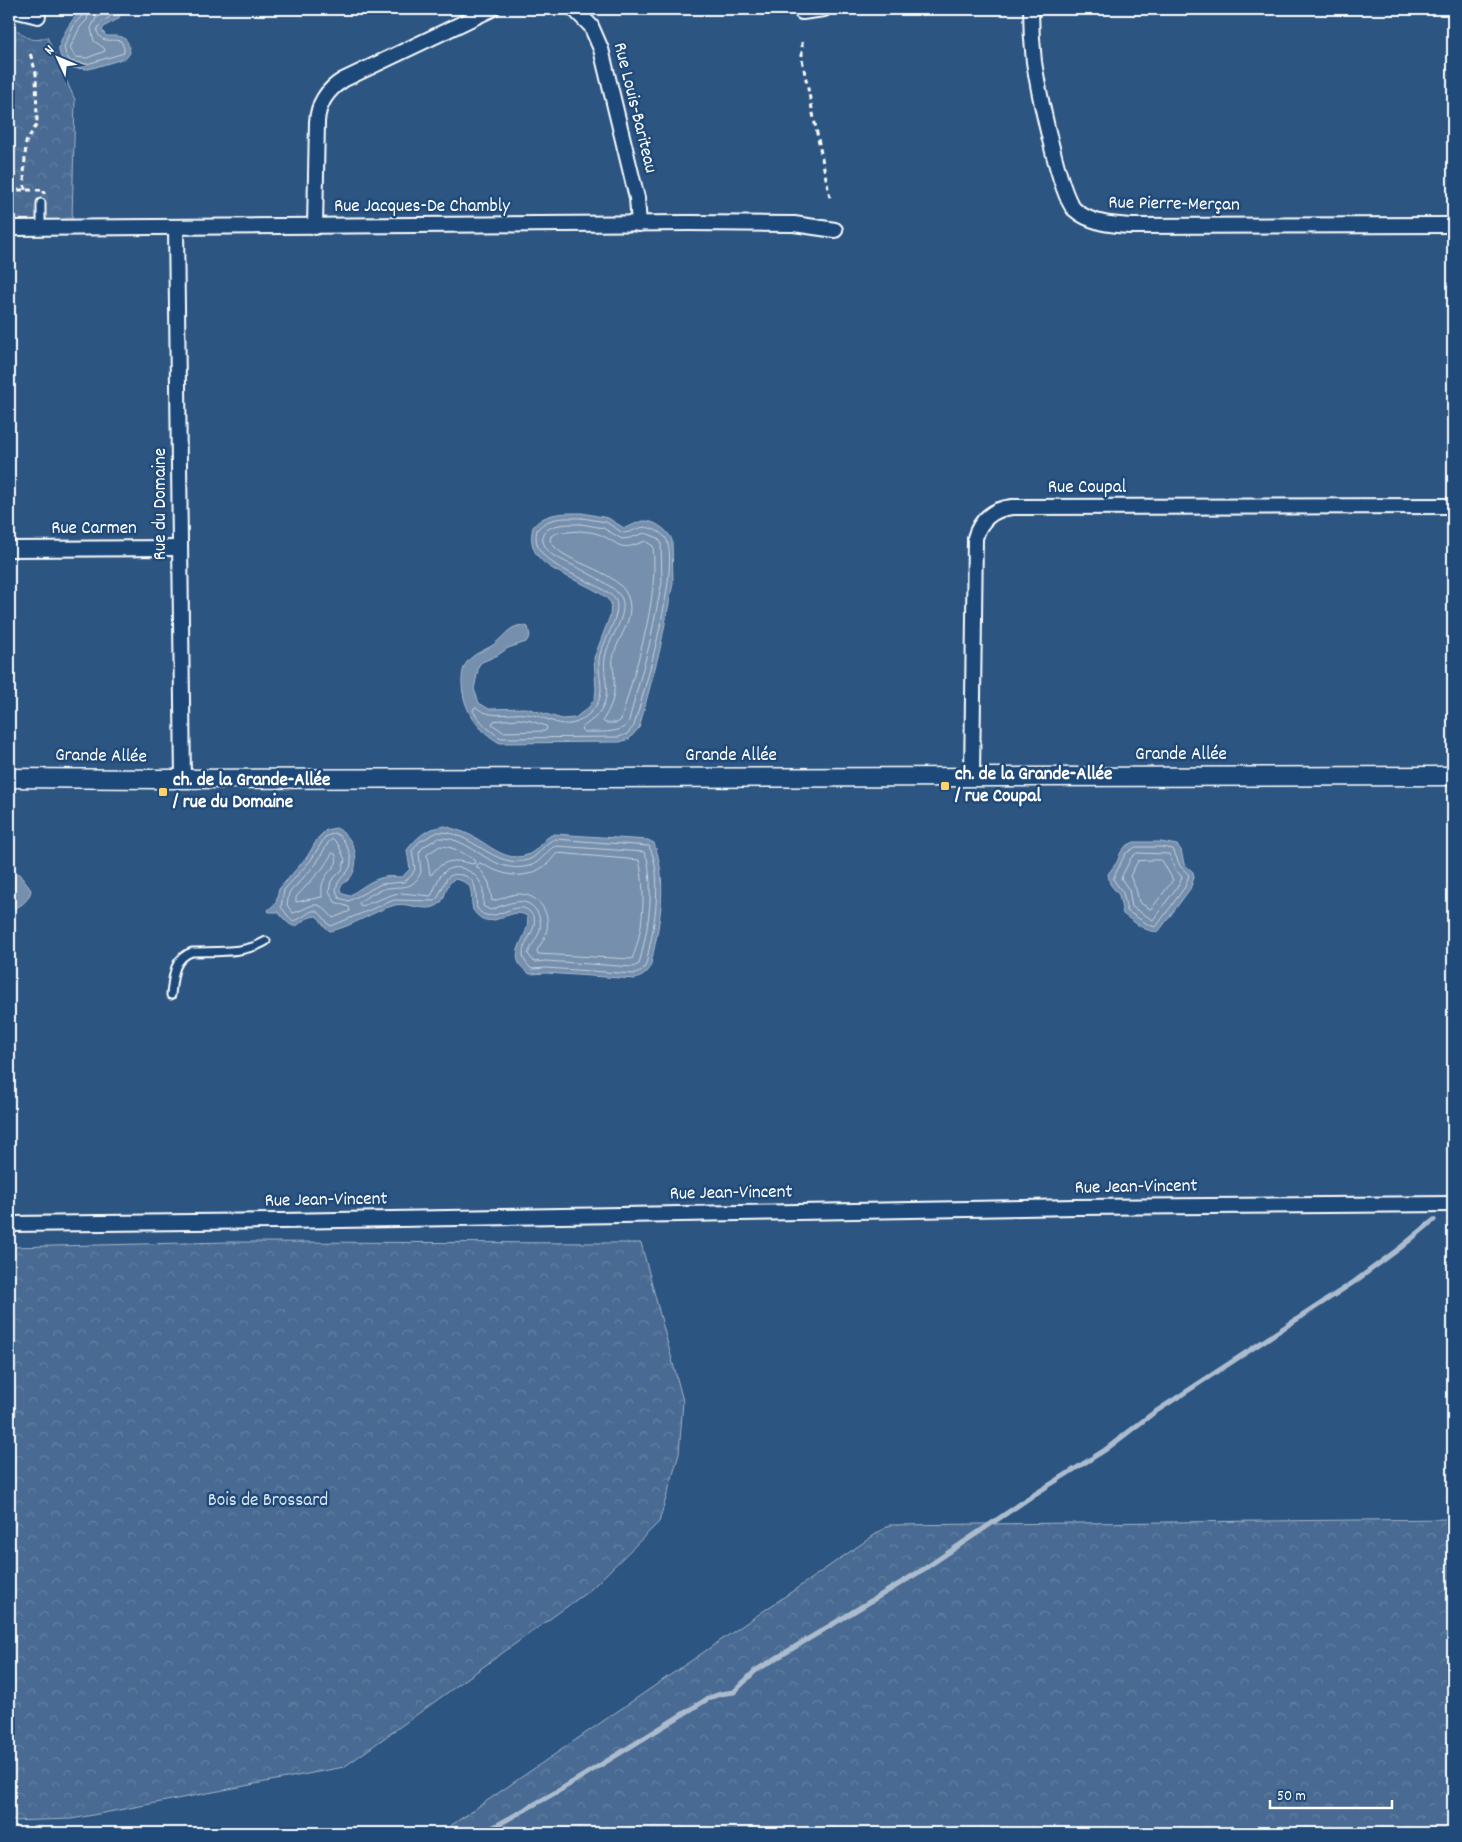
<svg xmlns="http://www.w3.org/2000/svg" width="1462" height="1842" viewBox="0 0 1462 1842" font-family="Dekko,sans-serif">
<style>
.forest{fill:url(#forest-crowns);stroke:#a4b5c8}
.water{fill:#748fad;stroke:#acbcce}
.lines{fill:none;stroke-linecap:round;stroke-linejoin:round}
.shore{stroke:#c7d2de;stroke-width:1}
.stream{stroke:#acbcce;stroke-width:5}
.service-casing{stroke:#fff;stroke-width:11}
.minor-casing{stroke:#fff;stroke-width:18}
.tertiary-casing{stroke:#fff;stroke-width:21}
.path{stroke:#fff;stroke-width:3;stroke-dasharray:5 4;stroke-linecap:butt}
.service{stroke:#1f4a7a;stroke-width:7}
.minor{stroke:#1f4a7a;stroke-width:14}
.tertiary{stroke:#1f4a7a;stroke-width:18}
.poi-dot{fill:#ffd166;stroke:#1f4a7a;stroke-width:2}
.labels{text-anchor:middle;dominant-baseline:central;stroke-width:5;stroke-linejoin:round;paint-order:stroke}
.street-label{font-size:19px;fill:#fff;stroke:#1f4a7a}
.poi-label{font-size:19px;font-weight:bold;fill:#fff;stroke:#1f4a7a;text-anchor:start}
.park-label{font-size:19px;fill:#dae1e9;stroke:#1f4a7a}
</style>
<defs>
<pattern id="forest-crowns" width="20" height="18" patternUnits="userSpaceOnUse" patternTransform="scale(1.25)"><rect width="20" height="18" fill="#486b92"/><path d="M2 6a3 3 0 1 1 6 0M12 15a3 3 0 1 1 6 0" fill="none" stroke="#6381a2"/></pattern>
</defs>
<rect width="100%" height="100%" fill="#2c5582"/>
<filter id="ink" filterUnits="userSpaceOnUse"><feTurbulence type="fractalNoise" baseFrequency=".02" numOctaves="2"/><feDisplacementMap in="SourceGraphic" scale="10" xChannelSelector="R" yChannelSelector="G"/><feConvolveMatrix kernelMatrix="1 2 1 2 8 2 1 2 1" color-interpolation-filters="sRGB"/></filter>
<g filter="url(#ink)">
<g class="forest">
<path d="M9 22C20 33 30 45 47 37L75 100 72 221H9Z"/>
<polygon points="229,1242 641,1243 683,1401 679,1454 659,1522 590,1590 344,1767 72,1819 9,1821 9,1247"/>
<polygon points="1453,1519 1453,1833 440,1833 889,1525"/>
</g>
<g class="water">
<path d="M78 9H124L118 19 105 26 102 30 106 36C121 36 128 34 130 53L126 58 89 69 73 68 67 66C64 62 60 57 59 51 57 44 71 20 77 15Z"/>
<path d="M582 513 608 518 624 528C631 527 636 522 643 521 654 520 668 530 672 540L673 583 660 649 639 728 629 739 620 742 500 743C478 731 463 710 462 684 462 676 462 669 467 662 474 653 484 651 493 645 503 638 513 620 528 627L530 636 526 642 508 648 498 655 482 662 479 665 474 689 479 703 489 709 526 708 562 719 575 718 589 707 595 698 596 690 594 658 610 616 611 603C589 576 521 574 533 527 545 512 564 513 582 513Z"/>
<path d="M445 826C453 829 462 831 470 835 489 844 505 863 527 855 539 851 541 839 554 834L648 840 654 843C669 884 659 927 650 968 646 974 642 977 635 979L546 973 530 974C500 955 533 937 527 916 509 904 491 936 473 910 469 893 477 883 454 879 444 885 447 899 438 905 426 913 409 902 395 905 373 911 352 927 330 931 323 927 322 920 316 916 294 918 301 940 278 912H269L268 910 276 903 279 889 307 857 318 838 326 830 336 828C353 835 361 859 352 875 350 880 344 882 341 886 339 890 341 891 343 894L349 896C360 889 372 879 385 877 390 876 396 877 402 877L410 869 407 850C417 837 427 828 445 826Z"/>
<path d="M1134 842H1161L1177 845 1181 850 1184 864 1193 872 1194 878 1190 889 1159 931C1147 934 1133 921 1123 914L1119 895 1110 884 1108 874 1117 862 1121 852 1126 846Z"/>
<path d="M9 866 20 875 31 890C29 902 19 907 9 911Z"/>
</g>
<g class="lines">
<g class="shore">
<path d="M83 9 81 17 75 23 64 47 66 55 70 61 87 64 124 53V48L121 41C110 38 102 45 97 31 100 19 112 19 118 9"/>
<polyline points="89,9 87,20 80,27 70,48 75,57 87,58 105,51 104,48 94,41 91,28 96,18 111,9"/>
<path d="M582 518 606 522 623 533C637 532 640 523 655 530 659 532 662 534 665 537 683 560 643 695 634 726L627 734 619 737 501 738C489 731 481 722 473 711L474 708 476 707C490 720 510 712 527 714 553 717 566 736 590 713 597 706 601 698 601 689 601 677 596 663 601 651 605 640 621 613 616 601 613 595 606 592 602 589 580 575 528 562 537 530 548 516 566 518 582 518Z"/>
<path d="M581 524 603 528 622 539 630 538 645 533 656 537 661 542 662 582 649 646 628 724C620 734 596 732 584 732L581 729C586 723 594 720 598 714 614 693 602 679 605 658 607 644 617 631 621 618 623 612 624 605 622 599 616 584 569 564 554 556 546 550 541 543 543 533 553 523 568 524 581 524Z"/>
<path d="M581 531C587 532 595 532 601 535 622 545 619 552 645 541L653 546C659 603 636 665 621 720L617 723H605L603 720C614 702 615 695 614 673 613 669 612 663 613 658 616 641 630 626 630 608 630 568 562 567 550 540L551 536 557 533Z"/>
<polygon points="520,719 531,721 546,726 547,729 545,731 503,732 492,724 494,721"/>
<path d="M438 832C471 830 494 870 528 860 540 856 543 843 555 839L649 846C663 873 655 925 648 954 647 958 647 965 644 968 642 972 638 973 634 974L546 968 532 969C506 949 546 931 531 913 516 895 491 930 477 908 475 895 479 879 462 875 455 874 452 874 447 878L438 897 434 901 394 900 331 926 329 925C311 898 312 917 292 921L281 907 284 890 311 860 325 837 334 833C342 836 344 841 347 847 360 874 338 872 336 890L339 898 349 901 381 884 404 882 412 875 415 869 412 851 419 842Z"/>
<path d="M439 838C472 836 491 876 529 866 542 863 546 849 556 846L644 852C648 858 648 864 649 871 653 903 647 933 639 964L633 967 546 961 534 962 528 954C531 945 538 938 540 929 543 915 532 899 516 902 507 903 499 907 490 910L483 906C483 899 484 892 482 886 477 872 457 861 444 872 437 878 436 888 431 896L402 893 394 894 362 906 360 905 359 903C365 897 380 889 388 888 404 886 413 890 421 872L419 853 423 847Z"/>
<path d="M333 839 338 844 345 860 342 870 331 881 329 891 335 902 349 907 350 911 333 918C315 896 314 907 293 913L287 905 289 893 316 864 328 843Z"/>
<path d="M440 846C452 846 464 853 474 860L475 863 472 864C456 859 443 859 432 874L430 875 427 855Z"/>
<polygon points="1136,847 1161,847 1173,849 1180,866 1189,875 1185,887 1156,927 1149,925 1127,911 1123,893 1113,879 1125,854"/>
<path d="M333 853 335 854C341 866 328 869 324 880 321 885 322 891 322 897L296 902V897L322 869Z"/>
<path d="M557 853 639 860C646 891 644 930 632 959L538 954 537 950C540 945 545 939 546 933 552 914 539 894 519 894 509 894 501 900 492 901L489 883 483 873 476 866 480 863C501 874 521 882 543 867 549 864 552 858 557 853Z"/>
<polygon points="1137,853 1169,854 1175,869 1182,877 1180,883 1153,920 1132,907 1129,890 1121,878 1131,858"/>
<polygon points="1161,860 1163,862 1173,880 1152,908 1150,909 1139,902 1136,889 1130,876 1138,861"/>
</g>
<polyline class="stream" points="483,1833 560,1790 709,1698 720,1694 734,1692 755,1671 924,1569 1035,1494 1105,1450 1152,1414 1354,1282 1400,1248 1434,1220"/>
<g class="service-casing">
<g id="service">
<polyline points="41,228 41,203"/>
<path d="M171 995C173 978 173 958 192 952 216 951 245 954 266 941"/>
</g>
</g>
<g class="minor-casing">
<g id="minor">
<polyline points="9,9 38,16"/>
<polyline points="574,9 591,26 601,49 637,198 639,224"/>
<path d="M1031 9C1031 27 1032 44 1034 62 1038 88 1059 193 1074 209 1089 223 1112 225 1131 226L1453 225"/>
<polyline points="802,12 824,9"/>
<path d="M315 227 317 122C318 103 327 90 343 80L492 9"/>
<polyline points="9,228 689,223 794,224 835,230"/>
<polyline points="176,228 183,779"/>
<polyline points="9,549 179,548"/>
<path d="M972 777 975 538C980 520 993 509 1012 507L1453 506"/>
<polyline points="9,1224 282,1221 1076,1207 1453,1204"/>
</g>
</g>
<g class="tertiary-casing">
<polyline id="tertiary" points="9,778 159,779 1453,776"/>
</g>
<g class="path">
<polyline points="802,42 802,59 830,198"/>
<polyline points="9,190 44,190 44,194"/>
<polyline points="25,190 24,174 26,142 37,124 36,73 30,53"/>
<polyline points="11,214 11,190"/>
</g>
<use href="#service" class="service"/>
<use href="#minor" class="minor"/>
<use href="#tertiary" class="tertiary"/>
</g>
</g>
<g class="poi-dot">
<rect x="940" y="781" width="10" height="10" rx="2.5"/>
<rect x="158" y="787" width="10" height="10" rx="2.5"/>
</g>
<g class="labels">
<g class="street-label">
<text transform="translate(634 108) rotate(76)">Rue Louis-Bariteau</text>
<text transform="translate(1174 205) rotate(1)">Rue Pierre-Merçan</text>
<text x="422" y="207">Rue Jacques-De Chambly</text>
<text x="1087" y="488">Rue Coupal</text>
<text transform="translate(161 504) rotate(-90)">Rue du Domaine</text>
<text x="94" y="529">Rue Carmen</text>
<text x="1181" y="755">Grande Allée</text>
<text x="731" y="756">Grande Allée</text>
<text transform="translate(101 757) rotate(1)">Grande Allée</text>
<text transform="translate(1136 1188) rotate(-1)">Rue Jean-Vincent</text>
<text transform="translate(731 1194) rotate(-1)">Rue Jean-Vincent</text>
<text transform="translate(326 1201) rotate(-1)">Rue Jean-Vincent</text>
</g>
<g class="poi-label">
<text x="955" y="775">ch. de la Grande-Allée<tspan x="955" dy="22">/ rue Coupal</tspan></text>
<text x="173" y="781">ch. de la Grande-Allée<tspan x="173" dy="22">/ rue du Domaine</tspan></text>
</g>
<g class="park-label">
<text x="268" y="1501">Bois de Brossard</text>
</g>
</g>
<rect width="1462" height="1842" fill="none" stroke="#1f4a7a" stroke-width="30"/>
<rect x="15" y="15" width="1432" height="1812" fill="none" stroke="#fff" stroke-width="2" filter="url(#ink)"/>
<g transform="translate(58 58) rotate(314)" stroke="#1f4a7a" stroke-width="4" paint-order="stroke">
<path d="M0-4L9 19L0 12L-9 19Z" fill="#ffffff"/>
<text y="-8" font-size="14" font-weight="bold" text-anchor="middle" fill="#ffffff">N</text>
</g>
<path d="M1270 1800v8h122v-8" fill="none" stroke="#ffffff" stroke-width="2.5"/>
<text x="1277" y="1800" font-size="15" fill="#ffffff" stroke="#1f4a7a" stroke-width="4" paint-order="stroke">50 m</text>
</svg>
